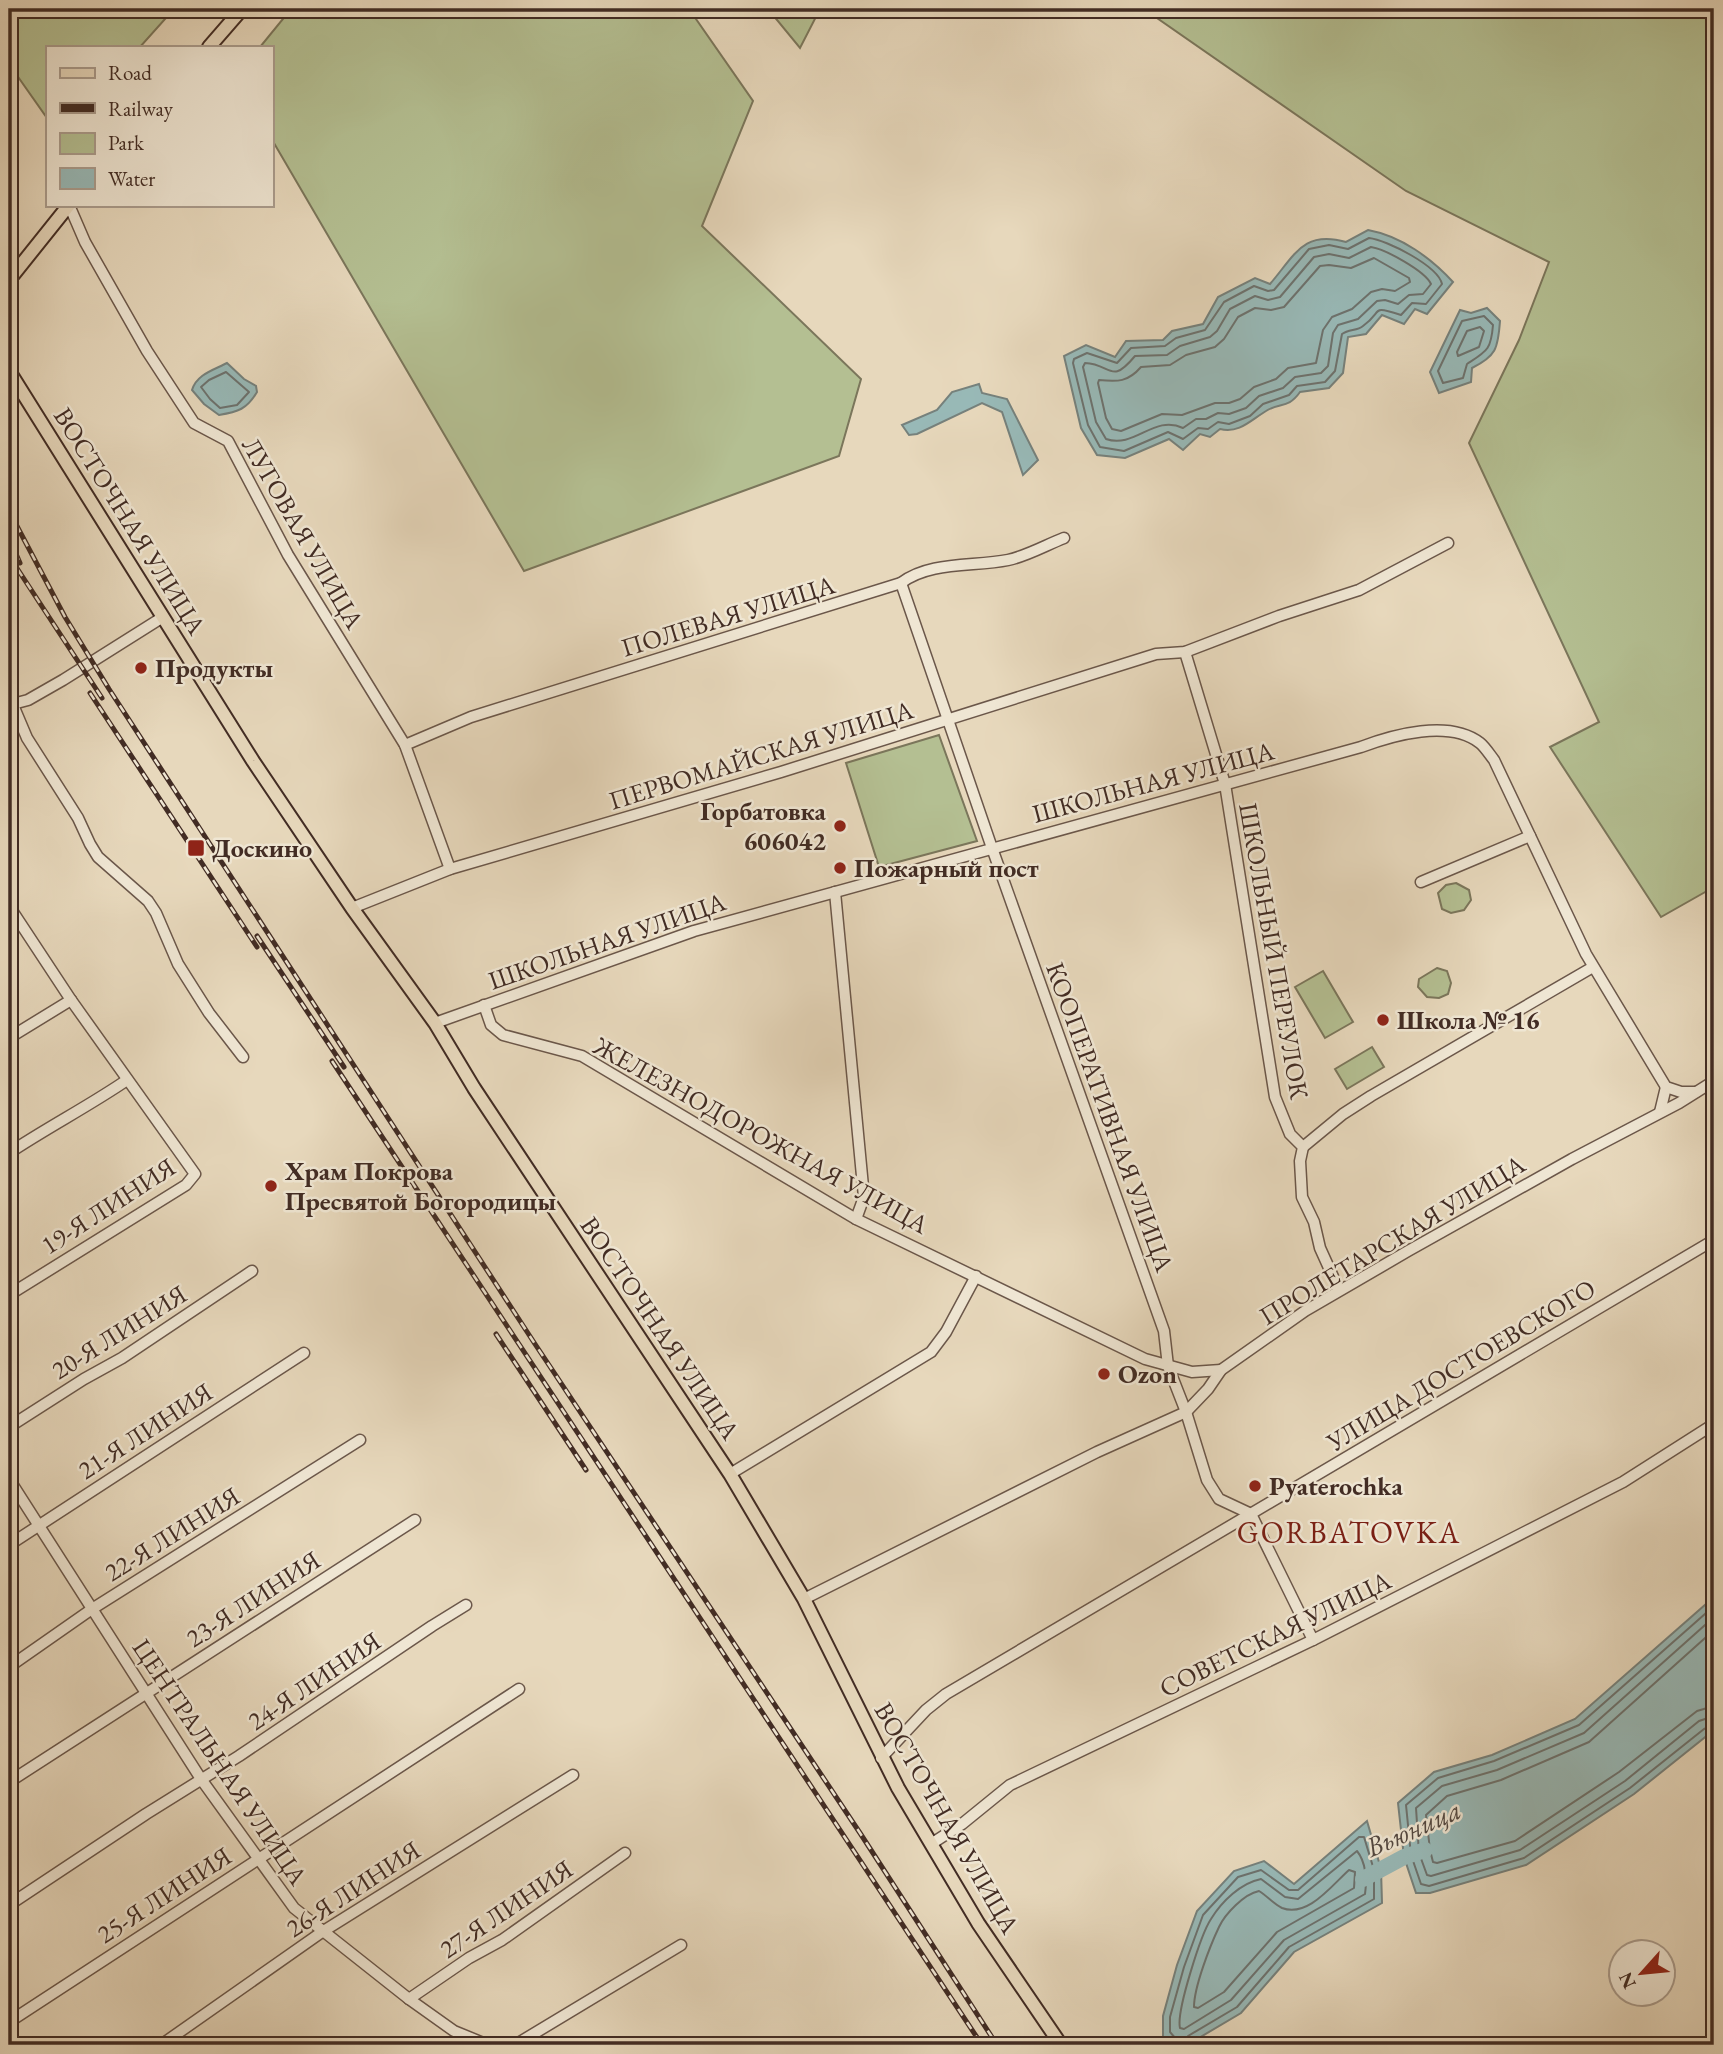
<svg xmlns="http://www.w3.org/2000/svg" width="1723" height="2054" viewBox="0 0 1723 2054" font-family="'EB Garamond',serif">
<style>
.green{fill:#b4bf92;stroke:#7b765b;stroke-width:2}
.water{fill:#98b9b7;stroke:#76817c;stroke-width:2}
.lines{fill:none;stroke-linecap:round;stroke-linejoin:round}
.shore{stroke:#6d726e;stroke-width:2}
.river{stroke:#98b9b7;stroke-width:16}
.minor-casing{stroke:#6b574a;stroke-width:13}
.major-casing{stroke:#422c24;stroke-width:16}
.minor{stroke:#efe6d3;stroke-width:10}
.major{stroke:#e7d8bc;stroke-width:12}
.rail-casing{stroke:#422c24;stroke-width:5}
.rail{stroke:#efe6d3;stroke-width:2.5;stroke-dasharray:8;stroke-linecap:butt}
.poi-dot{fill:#8f2418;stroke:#efe6d3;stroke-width:2.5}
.labels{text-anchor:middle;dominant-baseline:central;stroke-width:5;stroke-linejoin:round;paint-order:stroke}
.street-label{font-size:26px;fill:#422c24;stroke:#efe6d3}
.poi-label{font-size:26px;font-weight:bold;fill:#422c24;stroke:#efe6d3;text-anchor:start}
.water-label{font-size:28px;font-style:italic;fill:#534841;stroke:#efe6d3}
.quarter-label{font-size:30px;letter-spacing:2px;fill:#7a1f14;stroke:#efe6d3}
</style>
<rect width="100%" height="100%" fill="#e7d8bc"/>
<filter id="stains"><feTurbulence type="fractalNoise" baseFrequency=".00286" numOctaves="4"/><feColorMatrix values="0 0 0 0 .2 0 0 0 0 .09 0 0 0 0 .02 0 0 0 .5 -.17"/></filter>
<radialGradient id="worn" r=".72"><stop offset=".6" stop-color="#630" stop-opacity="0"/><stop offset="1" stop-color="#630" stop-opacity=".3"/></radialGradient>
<g class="green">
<polygon points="9,9 174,9 140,47 47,47 47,118 9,64"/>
<polygon points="291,9 689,9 753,101 702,226 861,379 839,456 524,571 271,138 271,47 260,47"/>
<polygon points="768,9 820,9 800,48"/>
<polygon points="1144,9 1714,9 1714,887 1661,917 1550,747 1599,722 1469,443 1519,340 1549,262 1406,191"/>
<polygon points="939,735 977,841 879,867 846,763"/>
<polygon points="1456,883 1469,890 1471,900 1464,910 1451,913 1442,909 1438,893 1446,885"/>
<polygon points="1437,968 1447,971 1451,983 1448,994 1439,998 1427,997 1418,987 1419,979"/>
<polygon points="1323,971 1353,1022 1325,1038 1295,987"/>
<polygon points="1372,1047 1384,1067 1347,1089 1335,1069"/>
</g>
<g class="water">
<path d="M1368 230C1401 236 1431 258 1453 282L1427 314 1415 309 1404 324 1382 315 1366 334 1348 337 1343 373 1329 388 1300 392C1288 409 1280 402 1266 411 1251 420 1239 434 1220 429L1210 437 1200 434 1183 450 1169 439 1125 458 1097 455 1081 428 1064 356 1086 345 1115 357 1126 341 1163 340 1172 331 1203 324 1218 297 1255 278 1270 284C1295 255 1303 230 1346 242Z"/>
<path d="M1487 308 1500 321C1498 349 1496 356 1472 368L1471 382 1439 393 1430 372 1460 310 1471 313Z"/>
<path d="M227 363 244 379 256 386 257 392C247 409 238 412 219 415L204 404 192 390C197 374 214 370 227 363Z"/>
<polygon points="979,384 982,393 1007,399 1038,460 1023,475 1002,412 982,403 917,434 909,435 902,425 937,410 952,392"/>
<polygon points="1714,1597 1714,1730 1634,1794 1526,1865 1430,1893 1416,1893 1404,1857 1398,1803 1434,1772 1492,1755 1575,1719"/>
<polygon points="1367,1821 1381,1869 1382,1903 1294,1952 1241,2013 1187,2045 1172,2045 1163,2036 1163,2016 1177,1965 1197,1911 1234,1871 1264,1861 1294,1884"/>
</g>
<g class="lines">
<g class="shore">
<path d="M1369 238C1387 240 1438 266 1442 284L1426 304 1412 303 1401 315C1369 305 1384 311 1363 326 1357 331 1349 329 1342 334L1335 371 1325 382 1297 386 1289 395 1263 404 1250 416 1229 424 1218 422 1208 429 1198 428 1183 439 1168 432 1124 451 1100 447 1088 425 1073 363 1074 359 1087 353 1117 363 1131 348 1165 346 1176 338 1205 330 1224 302 1254 286 1268 291 1274 290 1309 249 1329 245 1348 249Z"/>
<path d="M1371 247C1385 249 1425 271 1431 284L1423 294 1409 295 1398 304 1385 300 1377 301 1358 319 1338 325 1333 333 1328 366 1321 373 1295 377 1283 388 1259 396 1246 408 1229 414 1218 413 1206 419H1196L1183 428C1154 414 1135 449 1106 439L1096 422 1083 367 1085 363C1112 364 1110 386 1135 356L1167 355 1180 346 1210 337 1217 331 1230 309 1255 296 1268 300 1280 297 1314 257 1329 254 1349 258Z"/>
<path d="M1374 258 1409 278 1410 282 1395 291 1382 289 1371 292 1352 309 1332 317 1323 330 1316 363 1288 368 1276 379 1254 387 1240 399 1229 403H1215L1182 415 1162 414 1121 431 1112 429 1106 418 1098 383 1099 380C1118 382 1128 382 1141 367L1170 365 1186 355 1215 347 1224 339 1238 317 1255 308 1271 310 1284 307 1320 266 1329 265 1351 268Z"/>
<path d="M1484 316 1493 325C1491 350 1487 351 1467 364L1463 378 1443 383 1438 371 1462 321Z"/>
<polygon points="1480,327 1484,331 1479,347 1458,356 1457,352 1467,331"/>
<polygon points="226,372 249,392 237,405 220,408 210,399 201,387 209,380"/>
<polyline points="1714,1606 1579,1725 1494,1761 1438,1778 1406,1805 1411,1855 1421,1884 1429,1886 1524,1858 1630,1788 1704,1729 1714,1725"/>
<polyline points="1714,1617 1584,1733 1497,1770 1442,1786 1416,1808 1419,1853 1427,1875 1431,1876 1520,1850 1625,1781 1699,1721 1714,1716"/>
<polyline points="1714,1630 1589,1742 1501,1780 1447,1796 1426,1815 1430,1850 1433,1862 1437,1863 1515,1841 1619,1772 1697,1711 1714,1706"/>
<path d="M1357 1851C1366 1862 1367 1880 1365 1894L1284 1940 1231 2000 1184 2029 1180 2028C1176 2012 1201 1934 1211 1919 1222 1901 1241 1883 1261 1879L1285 1897 1298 1899Z"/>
<path d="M1349 1870 1355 1872 1354 1888 1277 1932 1224 1992 1198 2008 1194 2007C1194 1987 1210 1946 1219 1927 1225 1914 1244 1894 1259 1891 1267 1896 1274 1904 1282 1908 1308 1918 1332 1885 1349 1870Z"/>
<polyline points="1177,2045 1176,2039 1170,2032 1170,2017 1184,1967 1203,1915 1238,1877 1261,1870 1289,1890 1298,1890 1359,1837 1364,1837 1374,1870 1374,1899 1289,1947 1237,2007 1188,2036 1185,2045"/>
</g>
<polyline class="river" points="1363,1879 1404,1857 1425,1850"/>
<g class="minor-casing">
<g id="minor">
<polyline points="69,205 85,242 147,351 194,423 228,441 288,555 405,745 450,869"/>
<polyline points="901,583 992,848 1164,1331 1168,1366 1186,1412 1207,1480 1219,1499 1251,1514 1313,1640"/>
<polyline points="1185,652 1225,784 1275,1097 1290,1134 1303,1147 1300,1161 1302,1197 1314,1222 1320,1248 1339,1290"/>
<polyline points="9,705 28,700 63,680 163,617"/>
<polyline points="13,705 27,738 78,818 90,844 98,857 148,901 156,913 178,964 209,1013 243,1057"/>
<path d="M405 745 471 717 901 583C930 561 973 567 1008 560 1027 556 1046 545 1064 538"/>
<polyline points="1421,882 1530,836"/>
<polyline points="835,892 864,1197 856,1219"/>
<polyline points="9,906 71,1000 195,1174 186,1185 9,1295"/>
<polyline points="352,908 450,869 781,772 1156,654 1185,652 1279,616 1359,590 1448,543"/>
<polyline points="484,1005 491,1025 503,1035 582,1056 856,1219 1145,1359 1192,1372 1221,1370"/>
<path d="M435 1023 694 931 1361 747C1393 735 1449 719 1480 743 1485 747 1490 755 1494 760L1586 954 1666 1087 1681 1092H1696"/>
<polyline points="9,1038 71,1000"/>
<polyline points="1660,1112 1666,1087"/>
<polyline points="1303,1147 1343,1114 1371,1096 1593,967"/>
<path d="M9 1153C48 1127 89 1106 127 1080"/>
<polyline points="9,1427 84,1379 122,1358 252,1271"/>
<polyline points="730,1474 931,1352 946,1332 976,1276"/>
<polyline points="9,1479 201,1779 294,1908 409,1999 454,2031 488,2045"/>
<polyline points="9,1545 304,1353"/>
<polyline points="804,1599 1097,1452 1186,1412 1208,1389 1221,1370 1305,1311 1408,1251 1572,1159 1679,1103 1714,1081"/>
<polyline points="9,1667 92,1609 360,1440"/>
<polyline points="881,1758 926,1710 946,1694 1714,1240"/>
<polyline points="9,1782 415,1520"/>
<polyline points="931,1844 962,1824 1010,1785 1313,1640 1623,1482 1714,1424"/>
<polyline points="9,1905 146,1814 239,1756 432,1626 466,1605"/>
<polyline points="409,1999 469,1958 502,1940 625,1853"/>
<polyline points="9,2022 519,1689"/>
<polyline points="161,2045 322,1932 573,1775"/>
<polyline points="515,2045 681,1945"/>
</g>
</g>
<g class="major-casing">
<g id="major">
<polyline points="209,47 242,9"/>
<polyline points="9,280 69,205"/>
<polyline points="9,371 253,761 352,908 435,1023 474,1088 730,1474 804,1599 898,1788 978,1923 1061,2045"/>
</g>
</g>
<use href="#minor" class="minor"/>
<use href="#major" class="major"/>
<g class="rail-casing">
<g id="rail">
<polyline points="9,511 65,617 109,689 535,1344 860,1833 997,2045"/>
<polyline points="9,538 20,563"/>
<polyline points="9,556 102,698"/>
<polyline points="90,693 257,947"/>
<polyline points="257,936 344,1067"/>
<polyline points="332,1061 982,2045"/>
<polyline points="496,1334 586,1470"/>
</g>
</g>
<use href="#rail" class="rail"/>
</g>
<g class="poi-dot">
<circle cx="141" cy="668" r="7"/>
<circle cx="840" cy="826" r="7"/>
<rect x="187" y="839" width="18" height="18" rx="3.5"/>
<circle cx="840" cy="868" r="7"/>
<circle cx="1383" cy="1020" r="7"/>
<circle cx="271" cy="1186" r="7"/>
<circle cx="1104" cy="1374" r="7"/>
<circle cx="1255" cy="1486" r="7"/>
</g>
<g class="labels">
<g class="street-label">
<text transform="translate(130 521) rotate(58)">ВОСТОЧНАЯ УЛИЦА</text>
<text transform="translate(303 533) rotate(60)">ЛУГОВАЯ УЛИЦА</text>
<text transform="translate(728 616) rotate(-17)">ПОЛЕВАЯ УЛИЦА</text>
<text transform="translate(761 755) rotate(-17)">ПЕРВОМАЙСКАЯ УЛИЦА</text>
<text transform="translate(1153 782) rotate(-15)">ШКОЛЬНАЯ УЛИЦА</text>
<text transform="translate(607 941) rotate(-19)">ШКОЛЬНАЯ УЛИЦА</text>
<text transform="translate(1274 951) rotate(80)">ШКОЛЬНЫЙ ПЕРЕУЛОК</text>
<text transform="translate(1110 1117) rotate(70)">КООПЕРАТИВНАЯ УЛИЦА</text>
<text transform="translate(761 1135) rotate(29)">ЖЕЛЕЗНОДОРОЖНАЯ УЛИЦА</text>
<text transform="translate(108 1206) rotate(-33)">19-Я ЛИНИЯ</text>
<text transform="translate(1392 1240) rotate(-31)">ПРОЛЕТАРСКАЯ УЛИЦА</text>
<text transform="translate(660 1328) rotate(56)">ВОСТОЧНАЯ УЛИЦА</text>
<text transform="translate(119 1332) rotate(-32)">20-Я ЛИНИЯ</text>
<text transform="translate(1461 1365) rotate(-31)">УЛИЦА ДОСТОЕВСКОГО</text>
<text transform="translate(145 1431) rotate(-33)">21-Я ЛИНИЯ</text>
<text transform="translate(172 1534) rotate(-32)">22-Я ЛИНИЯ</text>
<text transform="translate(253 1599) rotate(-33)">23-Я ЛИНИЯ</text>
<text transform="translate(1275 1634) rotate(-26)">СОВЕТСКАЯ УЛИЦА</text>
<text transform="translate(314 1681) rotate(-34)">24-Я ЛИНИЯ</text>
<text transform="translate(220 1762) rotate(56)">ЦЕНТРАЛЬНАЯ УЛИЦА</text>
<text transform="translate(947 1818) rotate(60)">ВОСТОЧНАЯ УЛИЦА</text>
<text transform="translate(353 1889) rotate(-33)">26-Я ЛИНИЯ</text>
<text transform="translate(164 1895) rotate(-33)">25-Я ЛИНИЯ</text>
<text transform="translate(506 1909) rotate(-34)">27-Я ЛИНИЯ</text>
</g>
<g class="poi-label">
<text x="155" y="668">Продукты</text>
<text x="826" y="811" text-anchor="end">Горбатовка<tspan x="826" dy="30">606042</tspan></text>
<text x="212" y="848">Доскино</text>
<text x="854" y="868">Пожарный пост</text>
<text x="1397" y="1020">Школа № 16</text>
<text x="285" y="1171">Храм Покрова<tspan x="285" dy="30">Пресвятой Богородицы</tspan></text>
<text x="1118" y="1374">Ozon</text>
<text x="1269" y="1486">Pyaterochka</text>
</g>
<g class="water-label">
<text transform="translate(1413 1828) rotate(-24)">Вьюница</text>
</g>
<g class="quarter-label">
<text x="1349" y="1532">GORBATOVKA</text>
</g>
</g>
<rect width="1723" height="2054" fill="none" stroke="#e7d8bc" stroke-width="35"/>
<rect x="10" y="10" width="1702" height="2033" fill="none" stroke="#422c24" stroke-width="3.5"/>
<rect x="18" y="18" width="1688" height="2019" fill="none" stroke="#422c24" stroke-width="2"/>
<rect x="46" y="46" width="228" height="161" fill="#efe6d3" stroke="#aa9c8d" stroke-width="2"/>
<rect x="60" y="68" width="35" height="10" fill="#e7d8bc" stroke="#aa9c8d" stroke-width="2"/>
<text x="108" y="80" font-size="21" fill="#422c24">Road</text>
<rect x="60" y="103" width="35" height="10" fill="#422c24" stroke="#aa9c8d" stroke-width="2"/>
<text x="108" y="116" font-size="21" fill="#422c24">Railway</text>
<rect x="60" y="133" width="35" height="21" fill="#b4bf92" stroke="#aa9c8d" stroke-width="2"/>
<text x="108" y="150" font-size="21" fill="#422c24">Park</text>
<rect x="60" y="168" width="35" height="21" fill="#98b9b7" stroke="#aa9c8d" stroke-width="2"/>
<text x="108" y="186" font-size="21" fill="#422c24">Water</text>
<g transform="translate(1642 1973) rotate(243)"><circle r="33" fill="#efe6d3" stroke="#aa9c8d" stroke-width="2"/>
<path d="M0-5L12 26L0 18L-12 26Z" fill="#8f2418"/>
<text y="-10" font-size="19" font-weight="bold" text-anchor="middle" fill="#422c24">N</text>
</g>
<rect width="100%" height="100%" filter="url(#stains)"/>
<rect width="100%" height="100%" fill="url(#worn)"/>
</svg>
